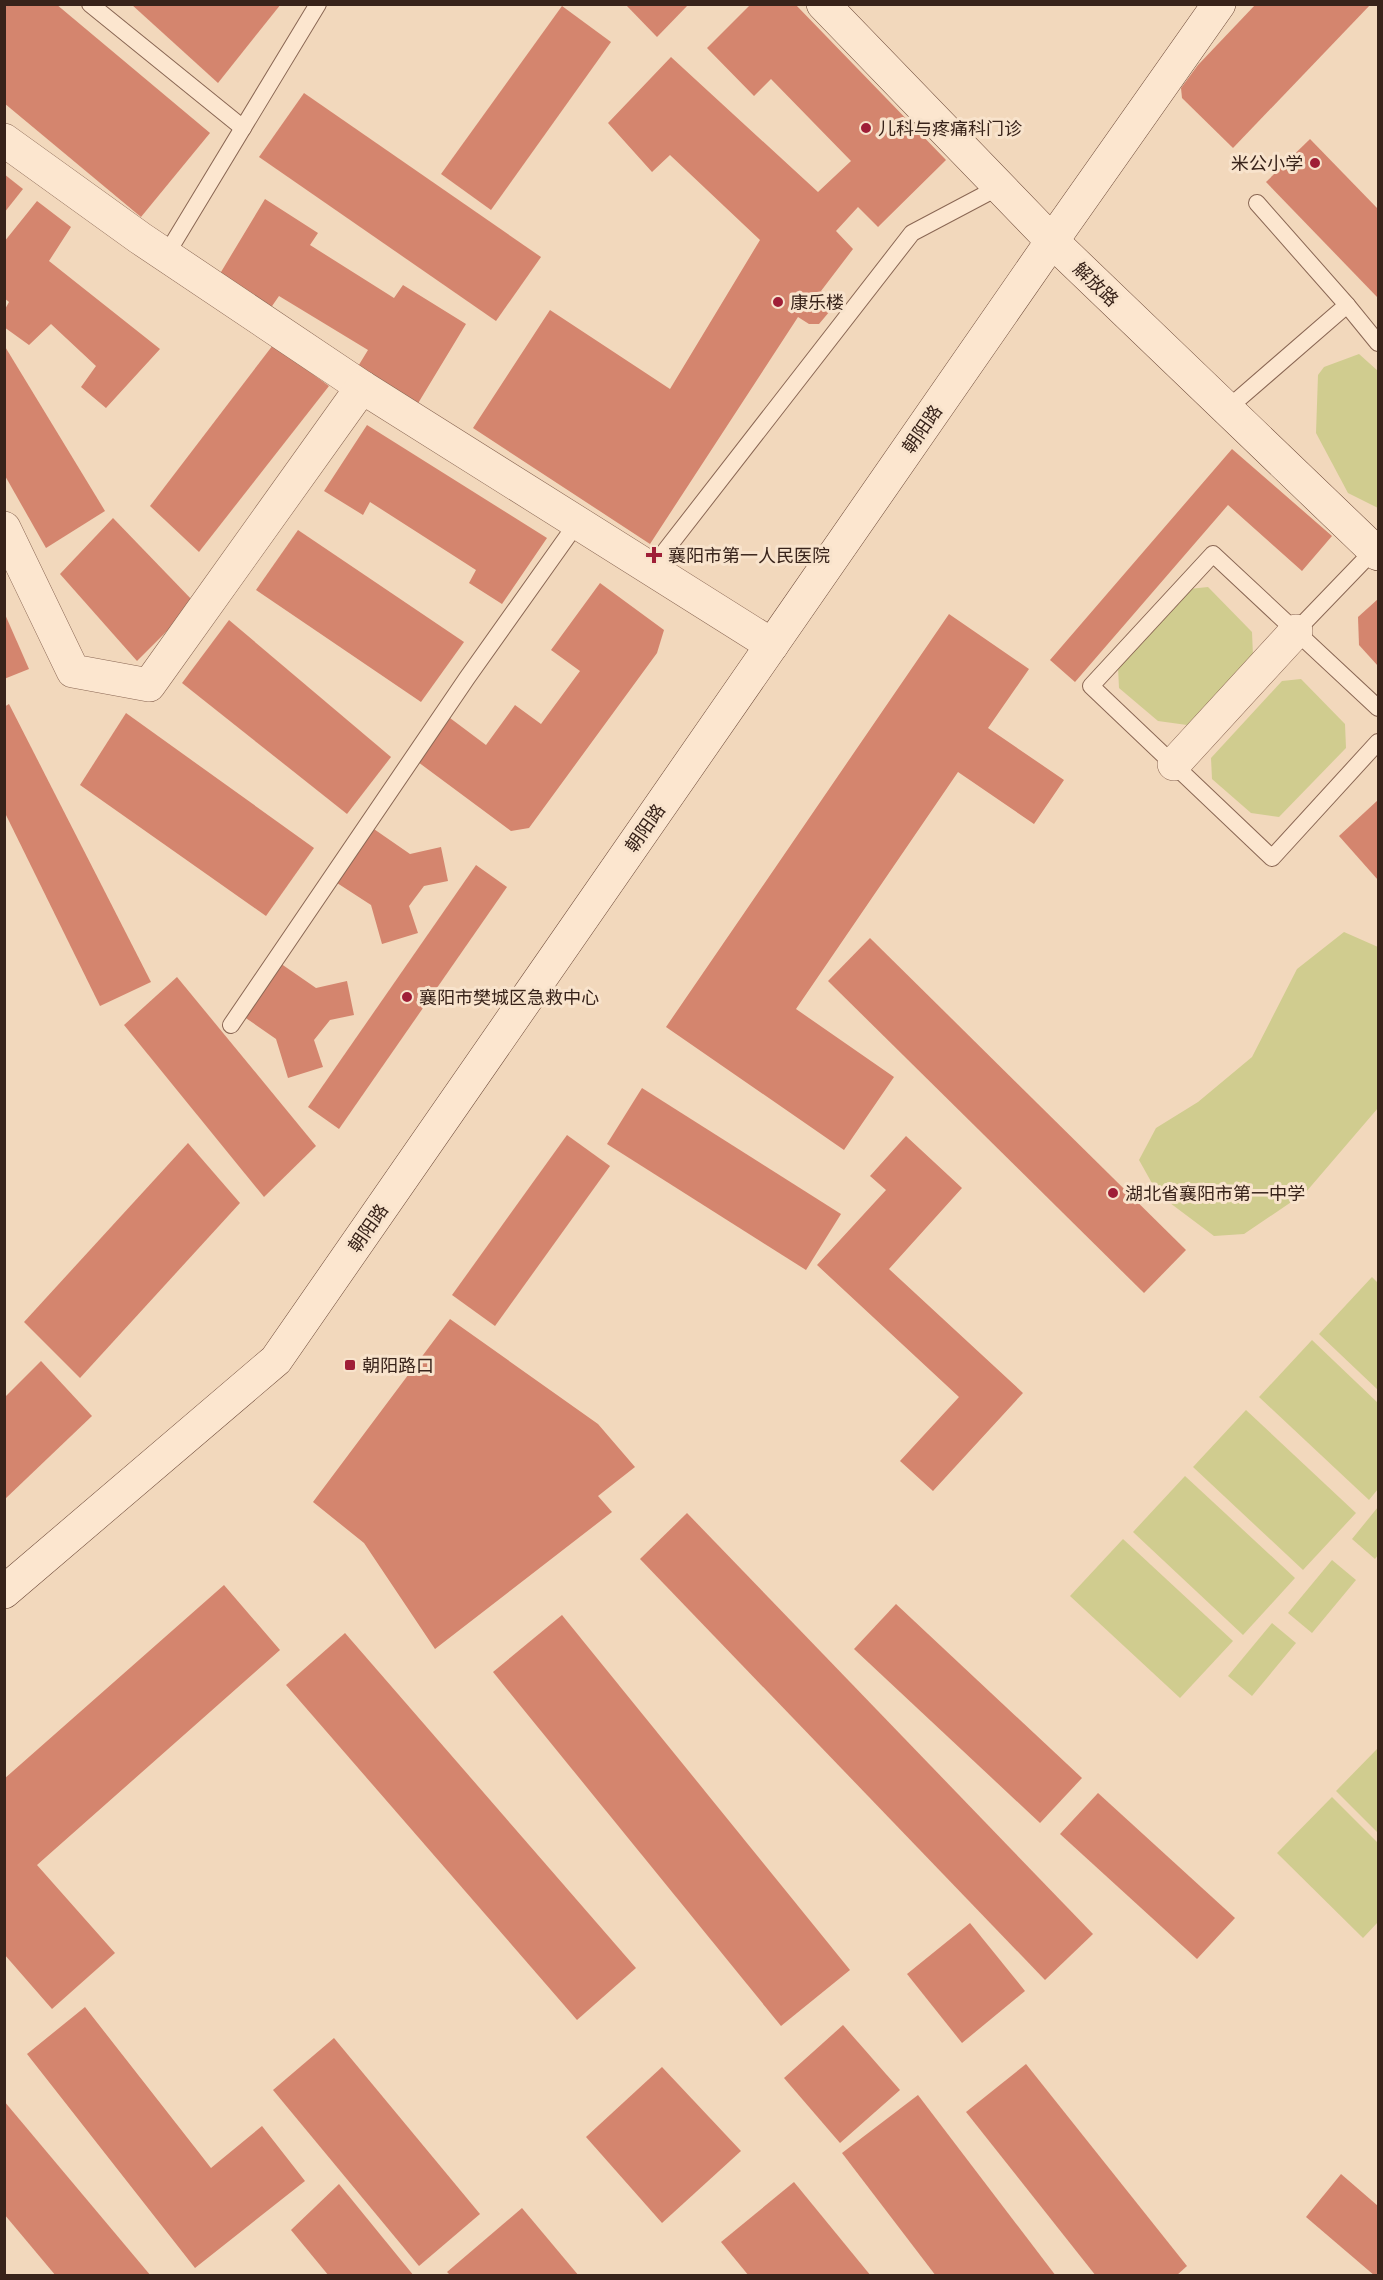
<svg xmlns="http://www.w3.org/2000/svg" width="1383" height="2280" viewBox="0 0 1383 2280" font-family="Merriweather,'Noto Sans SC',serif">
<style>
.green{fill:#d0cc8f}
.building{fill:#d4856e}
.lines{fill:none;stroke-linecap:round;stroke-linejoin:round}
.lane-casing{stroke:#8a6754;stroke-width:18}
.street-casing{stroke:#8a6754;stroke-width:34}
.secondary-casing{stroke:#6c4837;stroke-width:34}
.lane{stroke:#fce6cf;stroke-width:16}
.street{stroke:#fce6cf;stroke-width:33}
.secondary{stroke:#fce6cf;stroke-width:33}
.poi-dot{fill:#9f1e37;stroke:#f8e3cc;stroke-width:2}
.labels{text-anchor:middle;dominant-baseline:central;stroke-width:6;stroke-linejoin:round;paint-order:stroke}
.poi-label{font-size:18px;fill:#38231a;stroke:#f8e3cc;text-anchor:start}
.street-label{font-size:18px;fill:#38231a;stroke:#f8e3cc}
</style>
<rect width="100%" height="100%" fill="#f2d8bc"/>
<g class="green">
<polygon points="1359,354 1378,371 1378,508 1348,493 1316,433 1318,375 1324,367"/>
<polygon points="1208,587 1252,632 1253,656 1187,725 1158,721 1119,688 1118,667 1189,589"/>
<polygon points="1301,679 1345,724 1346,748 1279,817 1251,813 1212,779 1211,758 1282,681"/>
<polygon points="1344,932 1378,947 1378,1108 1306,1192 1244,1234 1214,1236 1158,1194 1139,1160 1156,1128 1198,1102 1252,1057 1297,969"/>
<polygon points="1372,1277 1378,1283 1378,1390 1319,1334"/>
<polygon points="1312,1340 1378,1403 1378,1489 1369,1500 1259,1397"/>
<polygon points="1246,1410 1356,1513 1303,1570 1193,1467"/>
<polygon points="1185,1476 1295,1578 1243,1635 1133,1532"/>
<polygon points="1378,1507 1378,1555 1375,1559 1352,1539"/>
<polygon points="1123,1539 1233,1641 1180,1698 1070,1596"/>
<polygon points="1332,1560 1356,1580 1312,1633 1288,1613"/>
<polygon points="1272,1623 1296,1643 1252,1696 1228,1676"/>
<polygon points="1378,1748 1378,1833 1336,1791"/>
<polygon points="1332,1797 1378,1843 1378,1922 1363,1938 1277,1853"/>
</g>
<g class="building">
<polygon points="4,4 56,4 210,133 141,217 4,103"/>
<polygon points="131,4 281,4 218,83"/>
<polygon points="625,4 689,4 657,37"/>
<polygon points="751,4 795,4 946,160 878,227 858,207 836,231 853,249 821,291 833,300 835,305 819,324 809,324 798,317 650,544 473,428 550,310 670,389 760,240 670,155 652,172 608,123 671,57 818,192 851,161 771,79 754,96 707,48"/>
<polygon points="1256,4 1371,4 1233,148 1182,98 1181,88 1198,65"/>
<polygon points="562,6 611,42 491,210 441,174"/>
<polygon points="304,93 541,257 496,321 259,157"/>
<polygon points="1310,139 1378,209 1378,298 1266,182"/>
<polygon points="4,174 23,189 4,213"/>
<polygon points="265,199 318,233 310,245 394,298 403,285 466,324 417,405 357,368 368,350 279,296 270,309 218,277"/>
<polygon points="37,201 71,227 49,261 160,349 106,408 81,387 96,366 51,324 29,345 4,327 4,311 9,302 4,298 4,242"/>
<polygon points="4,345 105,511 46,548 4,474"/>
<polygon points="273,345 329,386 199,552 150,506"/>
<polygon points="367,425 547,538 502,604 469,583 476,570 370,502 363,515 324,491"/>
<polygon points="1232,449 1332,536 1302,571 1228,505 1075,682 1050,660"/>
<polygon points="113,518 195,603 137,661 60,574"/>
<polygon points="298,530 464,642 421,702 256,590"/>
<polygon points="600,583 664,630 657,653 529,828 511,831 418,762 450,718 486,745 515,705 541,724 580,671 551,650"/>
<polygon points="1378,599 1378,666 1359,645 1358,617"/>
<polygon points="4,612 29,669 4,679"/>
<polygon points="949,614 1029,669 988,728 1064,780 1034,824 958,772 796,1009 894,1077 844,1150 666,1027"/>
<polygon points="229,620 391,757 347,814 182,683"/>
<polygon points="9,704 151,982 100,1006 4,811 4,707"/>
<polygon points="126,713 314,848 266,916 80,785"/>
<polygon points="1378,800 1378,880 1339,836"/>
<polygon points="371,827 410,854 441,847 448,881 424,886 409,906 418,933 382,944 371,905 334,881"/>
<polygon points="476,865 507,887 339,1129 308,1107"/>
<polygon points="870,938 1186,1250 1144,1293 828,981"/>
<polygon points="277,961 316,988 347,981 354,1015 330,1020 314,1040 323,1067 288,1078 276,1039 240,1014"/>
<polygon points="177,977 316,1146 264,1197 124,1025"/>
<polygon points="642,1088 841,1214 806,1270 607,1144"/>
<polygon points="567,1135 610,1166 495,1326 452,1295"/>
<polygon points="906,1136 962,1188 889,1269 1023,1393 933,1491 900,1461 959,1397 817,1265 886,1190 870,1176"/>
<polygon points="188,1143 240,1203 80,1378 24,1322"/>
<polygon points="450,1319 598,1424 635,1467 598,1496 612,1512 435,1649 364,1543 313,1502"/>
<polygon points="41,1361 92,1416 4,1500 4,1398"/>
<polygon points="687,1513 1093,1934 1045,1980 640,1559"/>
<polygon points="224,1585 280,1650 37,1865 115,1953 52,2009 4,1954 4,1779"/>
<polygon points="896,1604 1082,1778 1040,1823 854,1649"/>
<polygon points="562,1615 850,1970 781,2026 493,1672"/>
<polygon points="345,1633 636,1968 577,2020 286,1685"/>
<polygon points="1098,1793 1235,1918 1197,1959 1060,1834"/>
<polygon points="970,1923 1025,1991 962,2043 907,1974"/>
<polygon points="85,2007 211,2168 262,2126 305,2181 195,2268 27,2054"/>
<polygon points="843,2025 900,2090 840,2143 784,2078"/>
<polygon points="334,2038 480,2214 419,2266 273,2090"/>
<polygon points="1026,2064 1187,2266 1176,2276 1096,2276 966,2112"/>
<polygon points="662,2067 741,2151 662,2223 586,2137"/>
<polygon points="918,2095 1056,2276 936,2276 842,2153"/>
<polygon points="4,2101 151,2276 56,2276 4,2214"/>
<polygon points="1341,2174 1378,2206 1378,2276 1375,2276 1306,2217"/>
<polygon points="794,2182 871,2276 749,2276 721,2242"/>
<polygon points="339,2184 414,2276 329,2276 291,2230"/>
<polygon points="522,2208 579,2276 451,2276 447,2272"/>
</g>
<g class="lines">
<g class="lane-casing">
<g id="lane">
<polyline points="90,4 243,128"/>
<polyline points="166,255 318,4"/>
<polyline points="1347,305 1378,343"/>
<polyline points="1227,409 1347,305 1257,203"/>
<polyline points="651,569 912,233 999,187"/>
<polyline points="1296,631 1374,550"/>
<polyline points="1378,708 1213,554 1091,686 1272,858 1378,742"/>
<polyline points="231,1025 467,678 577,523"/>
</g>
</g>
<g class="street-casing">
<g id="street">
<polyline points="4,140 140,238 362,387"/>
<polyline points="4,528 73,671 149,685 362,387 772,645"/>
<polyline points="1174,764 1296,631"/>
</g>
</g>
<g class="secondary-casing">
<g id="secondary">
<polyline points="823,4 1052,241 1378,554"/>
<polyline points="4,1592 276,1360 1052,241 1219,4"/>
</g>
</g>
<use href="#lane" class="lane"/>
<use href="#street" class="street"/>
<use href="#secondary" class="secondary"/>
</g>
<g class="poi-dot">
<circle cx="866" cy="128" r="6"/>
<circle cx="1315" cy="163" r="6"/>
<circle cx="778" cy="302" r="6"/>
<path d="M651 546h6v6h6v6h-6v6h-6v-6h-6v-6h6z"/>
<circle cx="407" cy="997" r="6"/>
<circle cx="1113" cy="1193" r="6"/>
<rect x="344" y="1359" width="12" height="12" rx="3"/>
</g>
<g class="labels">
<g class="poi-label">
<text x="878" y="128">儿科与疼痛科门诊</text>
<text x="1303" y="163" text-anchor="end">米公小学</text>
<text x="790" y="302">康乐楼</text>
<text x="668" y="555">襄阳市第一人民医院</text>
<text x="419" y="997">襄阳市樊城区急救中心</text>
<text x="1125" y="1193">湖北省襄阳市第一中学</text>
<text x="362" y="1365">朝阳路口</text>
</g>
<g class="street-label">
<text transform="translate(1096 284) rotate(44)">解放路</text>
<text transform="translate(922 429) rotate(-55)">朝阳路</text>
<text transform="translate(645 828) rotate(-55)">朝阳路</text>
<text transform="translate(368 1228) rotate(-55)">朝阳路</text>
</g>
</g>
<rect width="1383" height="2280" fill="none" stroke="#38231a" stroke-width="12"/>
</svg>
